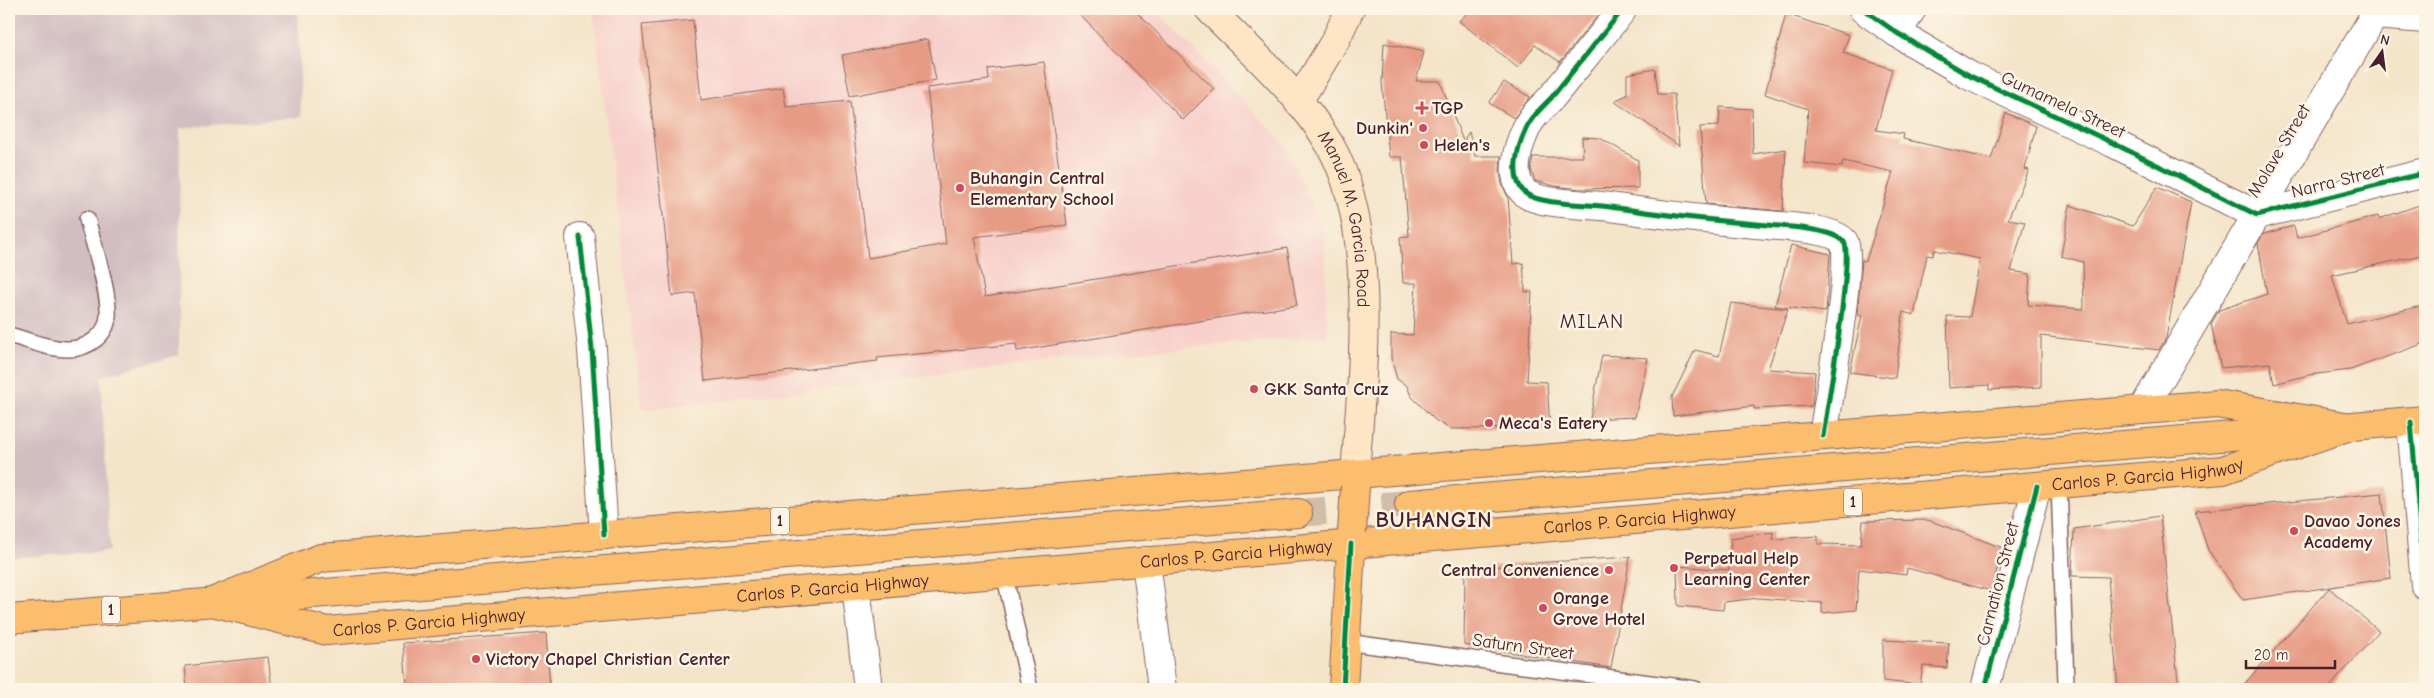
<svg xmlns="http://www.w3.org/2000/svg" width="2434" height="698" viewBox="0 0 2434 698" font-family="'Comic Neue',sans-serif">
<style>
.built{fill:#f7d0cb}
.industrial{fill:#d2bec2}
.building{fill:#e79b85}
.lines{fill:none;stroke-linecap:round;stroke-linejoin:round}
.highway-tunnel{stroke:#d2bda9;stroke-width:28;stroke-dasharray:28 14;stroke-linecap:butt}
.lane-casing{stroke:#866462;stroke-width:18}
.street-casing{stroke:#866462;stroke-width:30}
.secondary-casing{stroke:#866462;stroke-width:30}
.primary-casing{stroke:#866462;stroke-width:30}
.highway-casing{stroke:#866462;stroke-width:30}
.lane{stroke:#fff;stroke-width:15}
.street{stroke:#fff;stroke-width:28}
.secondary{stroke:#fde5c5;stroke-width:28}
.primary{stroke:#fbbd6e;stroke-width:28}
.highway{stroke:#fbbd6e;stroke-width:28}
.primary-bridge-casing{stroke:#866462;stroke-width:30;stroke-linecap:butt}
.primary-bridge{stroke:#fbbd6e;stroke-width:28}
.cycleway-casing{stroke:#fcf5e5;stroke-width:8}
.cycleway{stroke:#00873e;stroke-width:5}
.poi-dot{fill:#d1495b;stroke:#fcf5e5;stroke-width:2}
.labels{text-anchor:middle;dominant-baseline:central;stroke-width:5;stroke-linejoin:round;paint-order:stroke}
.shield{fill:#fcf5e5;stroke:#7f5f63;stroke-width:1}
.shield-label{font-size:16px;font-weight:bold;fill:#4a1f2b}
.street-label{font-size:18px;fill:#4a1f2b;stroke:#fcf5e5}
.poi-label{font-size:18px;font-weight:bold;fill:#4a1f2b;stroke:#fcf5e5;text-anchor:start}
.quarter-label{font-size:20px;letter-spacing:1px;fill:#4a1f2b;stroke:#fcf5e5}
.district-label{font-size:22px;font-weight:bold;letter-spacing:1px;fill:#4a1f2b;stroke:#fcf5e5}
</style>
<rect width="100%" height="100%" fill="#fcf5e5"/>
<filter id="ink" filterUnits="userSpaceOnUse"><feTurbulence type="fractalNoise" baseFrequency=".02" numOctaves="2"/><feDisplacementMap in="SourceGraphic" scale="10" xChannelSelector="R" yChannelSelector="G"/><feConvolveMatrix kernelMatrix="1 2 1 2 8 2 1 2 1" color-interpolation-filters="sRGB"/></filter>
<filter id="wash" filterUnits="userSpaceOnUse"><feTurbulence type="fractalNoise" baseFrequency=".0096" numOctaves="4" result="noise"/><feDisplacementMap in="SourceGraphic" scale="20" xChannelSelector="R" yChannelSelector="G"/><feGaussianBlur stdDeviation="1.12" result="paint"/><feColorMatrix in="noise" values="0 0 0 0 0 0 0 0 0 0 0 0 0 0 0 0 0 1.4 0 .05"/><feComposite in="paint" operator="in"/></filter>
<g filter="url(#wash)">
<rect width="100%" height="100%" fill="#f4e4c9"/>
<polygon class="built" points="593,9 1155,9 1284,143 1325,233 1327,336 1135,352 642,410"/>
<polygon class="industrial" points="9,9 298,9 301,117 180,128 179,355 101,376 110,551 9,558"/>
<g id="blocks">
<g class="building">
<polygon points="1074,9 1133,9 1214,89 1183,120"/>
<polygon points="1471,9 1603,9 1560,62 1535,45 1518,68 1459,21"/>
<polygon points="1786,14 1849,35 1843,53 1892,69 1876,130 1904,134 1903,139 1991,159 2006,113 2036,126 2025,169 2029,170 2008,219 2025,222 2011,271 2030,274 2028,305 2084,309 2083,262 2061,256 2070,205 2133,226 2157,187 2191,202 2166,338 2159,350 2041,336 2041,387 1989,390 1989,385 1949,388 1947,316 1970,317 1980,259 1934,250 1933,256 1927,255 1914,315 1903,312 1895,378 1850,372 1862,315 1857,315 1862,260 1866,261 1893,172 1843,161 1842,167 1804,163 1808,109 1765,94"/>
<polygon points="693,20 701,100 783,88 786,107 850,101 868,258 946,244 927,88 989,80 988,69 1044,62 1067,225 974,237 985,297 1287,248 1297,305 1017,351 1016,344 877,358 878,361 705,381 695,293 672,296 642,25"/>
<polygon points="928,39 936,80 850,96 842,55"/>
<polygon points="1384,43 1424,52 1416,81 1440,81 1463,141 1469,132 1475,156 1501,156 1500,172 1502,184 1508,197 1513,264 1523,263 1525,292 1532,292 1527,381 1547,382 1550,428 1450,429 1435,420 1411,396 1407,386 1397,379 1391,358 1391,334 1413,335 1416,283 1403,283 1400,237 1409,236 1402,157 1389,157 1382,83"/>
<polygon points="1655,69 1658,94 1674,94 1679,146 1614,101 1627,95 1627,74"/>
<polygon points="1504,82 1530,97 1514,118 1489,103"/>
<polygon points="1720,107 1752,109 1753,154 1786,149 1783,211 1706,204 1700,127 1719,126"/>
<polygon points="1582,137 1600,138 1638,160 1638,188 1580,189 1555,186 1535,181 1531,170 1533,157 1583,157"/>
<polygon points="2425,203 2425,254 2332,275 2347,324 2425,305 2425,343 2350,370 2309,375 2274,384 2270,363 2221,368 2211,324 2219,310 2267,294 2258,243 2263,234 2294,226 2297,238 2378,216 2379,219"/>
<polygon points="1791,245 1830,254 1826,312 1775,306"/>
<polygon points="1731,303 1788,309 1768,369 1815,372 1812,406 1754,409 1754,406 1673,416 1672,397 1695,350 1719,356"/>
<polygon points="1602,355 1648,358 1635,417 1590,419"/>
<polygon points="2382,493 2391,578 2243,600 2208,550 2195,511"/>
<polygon points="2160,516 2179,689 2118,689 2108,577 2072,576 2074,529"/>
<polygon points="1928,520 2003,548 1991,591 1907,568 1906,575 1859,569 1856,610 1822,613 1822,603 1759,598 1724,602 1723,610 1678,606 1677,566 1729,570 1731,538 1773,532 1772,539 1818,536 1818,544 1861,545 1863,521"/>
<polygon points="1630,557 1611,668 1464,645 1465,570 1532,563"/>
<polygon points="2329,588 2379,631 2328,689 2240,689"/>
<polygon points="546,633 550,689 415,689 415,684 407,685 403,643"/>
<polygon points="1883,640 1949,643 1947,668 1923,666 1920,685 1883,681"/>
<polygon points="268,657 272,689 187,689 185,666"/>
</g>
</g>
</g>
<g filter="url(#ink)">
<use href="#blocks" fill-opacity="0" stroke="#866462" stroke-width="1"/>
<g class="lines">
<polyline class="highway-tunnel" points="1298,513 1409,504"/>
<g class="lane-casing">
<g id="lane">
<path d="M9 335C28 340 48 349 68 349 88 349 107 335 108 316 110 294 93 242 87 219"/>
<polyline points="2059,484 2066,683"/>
<polyline points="1004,573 1030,689"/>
<polyline points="1345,642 1695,689"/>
</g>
</g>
<g class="street-casing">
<g id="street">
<path d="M1623 9C1600 38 1576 67 1552 97 1543 107 1531 116 1526 129 1518 146 1508 177 1525 193 1539 205 1591 204 1610 207 1663 215 1715 221 1768 225 1785 227 1833 228 1844 242 1854 256 1827 409 1823 436"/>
<polyline points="1863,9 1897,33 1970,76 2113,143 2257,215 2425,173"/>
<polyline points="2375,15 2425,19"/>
<polyline points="1897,33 1912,9"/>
<polyline points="580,237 592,349 604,535"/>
<polyline points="2142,410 2378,9"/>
<polyline points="2411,422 2425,585"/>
<polyline points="1146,561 1162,689"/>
<polyline points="856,586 868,689"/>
<polyline points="1985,689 2037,486"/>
</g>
</g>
<g class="secondary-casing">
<g id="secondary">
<path id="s1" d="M1209 9C1250 51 1300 93 1330 145 1379 231 1362 378 1355 474"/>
<polyline points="1298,102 1335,41 1350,9"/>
</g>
</g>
<g class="primary-casing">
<polyline id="primary" points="1343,689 1352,532"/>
</g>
<g class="highway-casing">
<g id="highway">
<polyline points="1409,504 2425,420"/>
<path id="s2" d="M212 602 327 631 2223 470 2347 427"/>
<polyline points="212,602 321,558 2217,404 2344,426"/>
<polyline points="9,619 1298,513"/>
</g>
</g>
<use href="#lane" class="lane"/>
<use href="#street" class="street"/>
<use href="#secondary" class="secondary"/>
<use href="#primary" class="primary"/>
<use href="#highway" class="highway"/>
<g class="primary-bridge-casing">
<polyline id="primary-bridge" points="1352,532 1355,487"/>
</g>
<use href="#primary-bridge" class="primary-bridge"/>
<g class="cycleway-casing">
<g id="cycleway">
<path d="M1623 9C1600 38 1576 67 1552 97 1543 107 1531 116 1526 129 1518 146 1508 177 1525 193 1539 205 1591 204 1610 207 1663 215 1715 221 1768 225 1785 227 1833 228 1844 242 1854 256 1827 409 1823 436"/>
<polyline points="1863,9 1897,33 1970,76 2113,143 2257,215 2425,173"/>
<polyline points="580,237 592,349 604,535"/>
<polyline points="2411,422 2425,585"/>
<polyline points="1343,689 1351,544"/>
<polyline points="1985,689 2037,486"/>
</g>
</g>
<use href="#cycleway" class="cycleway"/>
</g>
</g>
<g class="poi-dot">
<path d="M1419.5 100.5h5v5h5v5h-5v5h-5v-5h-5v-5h5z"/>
<circle cx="1423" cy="128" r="5"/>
<circle cx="1424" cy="145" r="5"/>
<circle cx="960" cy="188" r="5"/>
<circle cx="1254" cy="389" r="5"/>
<circle cx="1489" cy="423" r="5"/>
<circle cx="2294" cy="531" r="5"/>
<circle cx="1674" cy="568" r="5"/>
<circle cx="1609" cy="570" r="5"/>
<circle cx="1543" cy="608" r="5"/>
<circle cx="476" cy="659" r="5"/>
</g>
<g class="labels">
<g class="shield">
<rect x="1844" y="488.5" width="18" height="27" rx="4"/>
<rect x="771" y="507.5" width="18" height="27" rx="4"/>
<rect x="102" y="596.5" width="18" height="27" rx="4"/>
</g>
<g class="shield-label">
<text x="1853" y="502">1</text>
<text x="780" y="521">1</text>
<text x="111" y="610">1</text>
</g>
<g class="street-label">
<text transform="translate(2063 105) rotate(25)">Gumamela Street</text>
<text transform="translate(2279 151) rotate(-59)">Molave Street</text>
<text transform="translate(2338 181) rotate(-14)">Narra Street</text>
<text stroke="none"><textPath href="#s1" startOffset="259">Manuel M. Garcia Road</textPath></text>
<text stroke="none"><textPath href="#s2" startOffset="1946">Carlos P. Garcia Highway</textPath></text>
<text stroke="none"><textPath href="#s2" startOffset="1436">Carlos P. Garcia Highway</textPath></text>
<text stroke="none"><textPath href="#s2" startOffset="1031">Carlos P. Garcia Highway</textPath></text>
<text transform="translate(1998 584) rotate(-76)">Carnation Street</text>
<text stroke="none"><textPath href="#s2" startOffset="626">Carlos P. Garcia Highway</textPath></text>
<text stroke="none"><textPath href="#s2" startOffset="221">Carlos P. Garcia Highway</textPath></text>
<text transform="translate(1523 647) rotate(8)">Saturn Street</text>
</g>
<g class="poi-label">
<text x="1432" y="108">TGP</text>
<text x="1413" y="128" text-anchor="end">Dunkin'</text>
<text x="1434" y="145">Helen's</text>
<text x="970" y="178">Buhangin Central<tspan x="970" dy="21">Elementary School</tspan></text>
<text x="1264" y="389">GKK Santa Cruz</text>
<text x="1499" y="423">Meca's Eatery</text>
<text x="2304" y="521">Davao Jones<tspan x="2304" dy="21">Academy</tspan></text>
<text x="1684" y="558">Perpetual Help<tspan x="1684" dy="21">Learning Center</tspan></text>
<text x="1599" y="570" text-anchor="end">Central Convenience</text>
<text x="1553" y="598">Orange<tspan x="1553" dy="21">Grove Hotel</tspan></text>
<text x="486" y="659">Victory Chapel Christian Center</text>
</g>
<g class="quarter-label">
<text x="1592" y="321">MILAN</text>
</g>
<g class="district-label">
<text x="1434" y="520">BUHANGIN</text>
</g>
</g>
<rect width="2434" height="698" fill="none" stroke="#fcf5e5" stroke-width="30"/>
<g transform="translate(2382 52) rotate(14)" stroke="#fcf5e5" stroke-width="4" paint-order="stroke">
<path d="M0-4L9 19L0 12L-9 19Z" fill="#4a1f2b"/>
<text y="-8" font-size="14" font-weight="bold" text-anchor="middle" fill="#4a1f2b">N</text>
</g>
<path d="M2246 660v8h89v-8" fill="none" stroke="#4a1f2b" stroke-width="2.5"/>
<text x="2254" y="660" font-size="15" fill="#4a1f2b" stroke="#fcf5e5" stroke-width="4" paint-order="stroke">20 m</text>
</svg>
